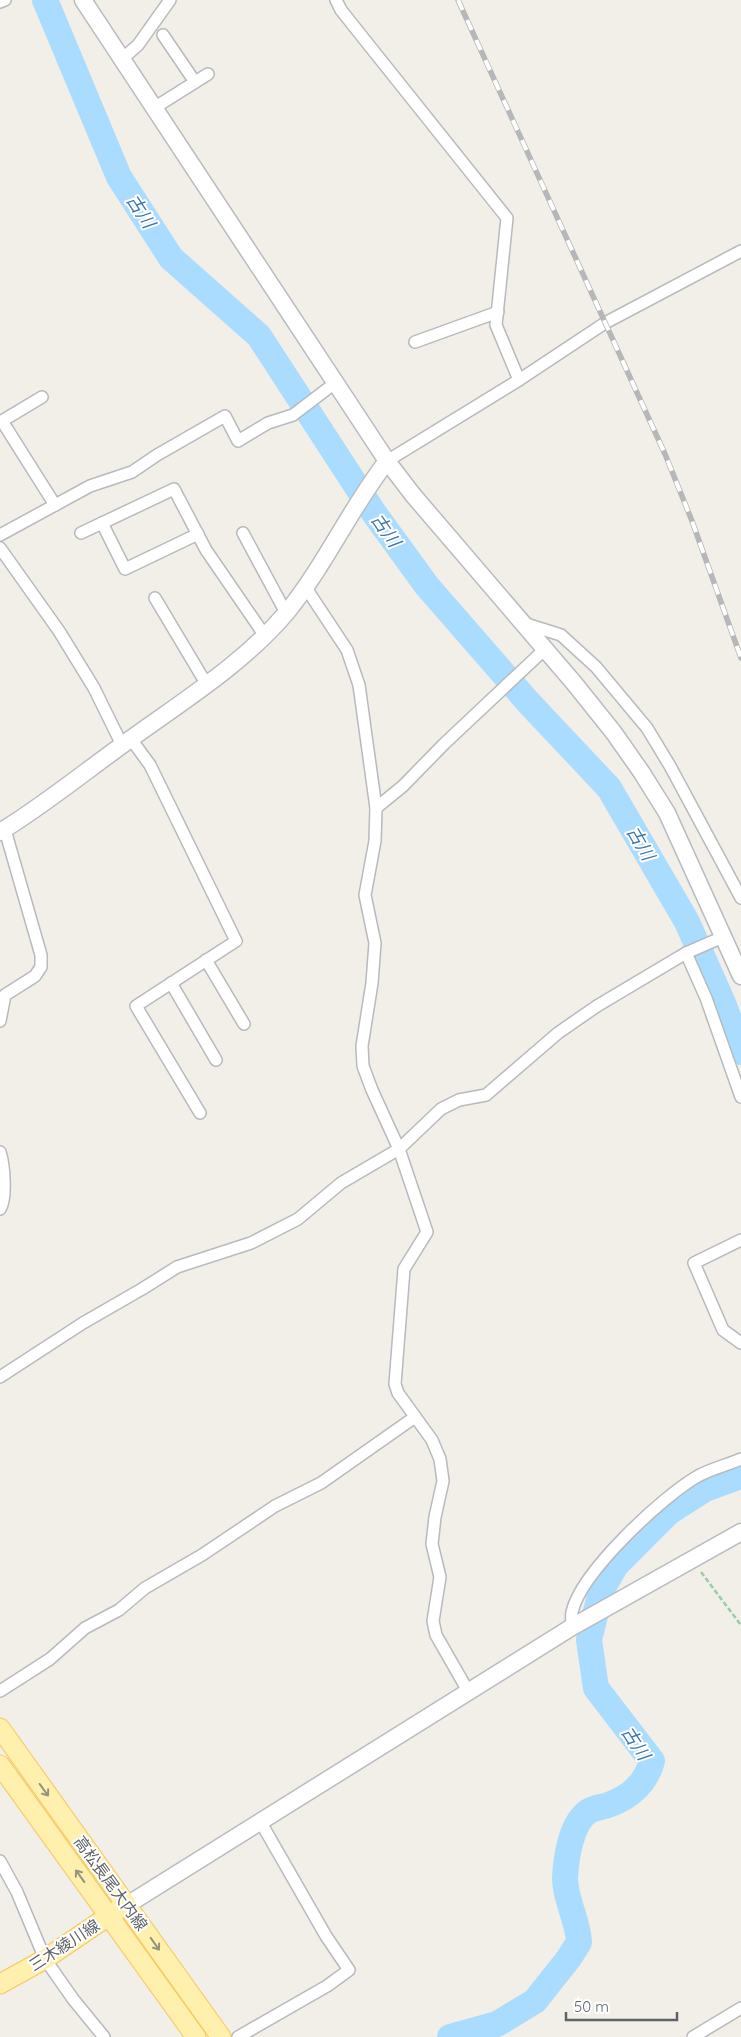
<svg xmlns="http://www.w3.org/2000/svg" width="741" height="2037" viewBox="0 0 741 2037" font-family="Quicksand,'Noto Sans JP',sans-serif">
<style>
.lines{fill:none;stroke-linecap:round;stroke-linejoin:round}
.river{stroke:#a9dcff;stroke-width:26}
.street-casing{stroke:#b7babe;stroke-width:14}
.secondary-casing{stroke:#b8bcc1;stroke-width:19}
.primary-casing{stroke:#f7c75a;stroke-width:21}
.path{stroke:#9bcba8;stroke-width:2.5;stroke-dasharray:5 2.5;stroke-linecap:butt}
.street{stroke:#fff;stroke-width:11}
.secondary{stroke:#fff;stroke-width:16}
.primary{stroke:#fff0ae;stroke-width:19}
.rail-casing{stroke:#b6b7b8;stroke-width:5.5}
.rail{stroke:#fff;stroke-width:4;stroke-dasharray:11;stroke-linecap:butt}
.oneway{stroke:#969480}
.labels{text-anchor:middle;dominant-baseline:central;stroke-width:4;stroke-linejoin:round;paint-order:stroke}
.street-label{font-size:16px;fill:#5e6368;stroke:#fff}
.water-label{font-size:18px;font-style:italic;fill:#3d77ad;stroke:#fff}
</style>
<rect width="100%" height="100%" fill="#f1efe7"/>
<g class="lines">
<g class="river">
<polyline points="45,0 119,177 171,258 259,336 374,513 427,586 528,702 609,788 687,922 723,1003 741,1052"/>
<path d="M450 2037 497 2024 535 2001 569 1958 579 1942C578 1920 565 1900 565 1878 566 1858 571 1822 589 1811 594 1808 602 1807 608 1805 629 1798 646 1783 652 1761L596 1688 589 1640 601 1591 616 1565 669 1512 705 1489 741 1476"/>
</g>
<g class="street-casing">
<g id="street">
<polyline points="336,0 341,10 368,44 507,218 496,325 519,380"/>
<polyline points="0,2 5,0"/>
<polyline points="163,35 195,82"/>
<polyline points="122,59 138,45 170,0"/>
<polyline points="154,108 208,74"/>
<polyline points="415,342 498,312"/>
<polyline points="42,397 2,421 55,505"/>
<polyline points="387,461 519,380 605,323 741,251"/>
<polyline points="102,523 125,569 198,534"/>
<polyline points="81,533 174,489 206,550 265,636"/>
<polyline points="243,533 286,613"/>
<polyline points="0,535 90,486 132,472 157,455 225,416 238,441 268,423 293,415 335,383"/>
<polyline points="0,548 59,631 94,688 122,745"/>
<polyline points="306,588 347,650 359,685 376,808 375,841 365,895 375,943 372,983 362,1046 363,1066 372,1090 399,1149 427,1232 404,1269 395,1384 398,1393 432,1440 440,1459 443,1481 435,1517 432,1544 440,1577 433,1621 436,1635 468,1691"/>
<polyline points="155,598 207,685"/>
<polyline points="523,623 561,635 596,667 647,728 670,766 741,898"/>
<polyline points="131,739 150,765 236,941 136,1006 200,1113"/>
<polyline points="376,808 403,786 444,744 545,649"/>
<polyline points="686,953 706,998 741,1097"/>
<polyline points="206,960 244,1024"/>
<polyline points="171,983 216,1060"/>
<polyline points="0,1021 5,995 35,976 41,967 41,955 5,830"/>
<path d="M0 1152C4 1164 7 1199 0 1209"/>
<polyline points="741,1240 694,1263 723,1330 741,1343"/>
<polyline points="0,1377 83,1323 142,1289 177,1267 251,1243 298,1219 341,1183 399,1149 441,1109 459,1100 486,1095 558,1033 597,1006 686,953 723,937"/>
<path d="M572 1627C572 1622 571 1616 572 1612 581 1572 663 1496 698 1476 711 1469 727 1465 741 1459"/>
<polyline points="0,1691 50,1659 85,1628 119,1610 145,1588 202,1555 275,1506 321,1483 415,1417"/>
<polyline points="0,1861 17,1892 45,1959 73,1999 104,2037"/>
<polyline points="238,2037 327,1986 349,1970 326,1936 260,1821"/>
<polyline points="693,2037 741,2008"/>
</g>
</g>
<g class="secondary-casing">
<g id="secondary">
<polyline points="83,0 387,461 413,495 574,683 614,733 642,773 667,813 741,976"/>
<path d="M0 832C46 804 88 769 132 738 186 699 244 663 287 612 325 565 350 509 387 461"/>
<polyline points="127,1905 572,1627 741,1532"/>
</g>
</g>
<g class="primary-casing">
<g id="primary">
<polyline points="0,1728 221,2037"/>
<polyline points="0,1765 196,2037"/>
<polyline points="0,1984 45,1959 119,1909"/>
</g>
</g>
<polyline class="path" points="701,1572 741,1625"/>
<use href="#street" class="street"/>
<use href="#secondary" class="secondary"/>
<use href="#primary" class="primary"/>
<g class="rail-casing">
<polyline id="rail" points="458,0 665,454 692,521 741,658"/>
</g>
<use href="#rail" class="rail"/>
</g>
<defs><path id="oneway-shaft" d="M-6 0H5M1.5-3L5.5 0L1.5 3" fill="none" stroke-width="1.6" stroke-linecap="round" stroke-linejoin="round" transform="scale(1.25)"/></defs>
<g class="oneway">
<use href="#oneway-shaft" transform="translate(44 1790) rotate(54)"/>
<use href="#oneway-shaft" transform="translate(80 1876) rotate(-126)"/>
<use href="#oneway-shaft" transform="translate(155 1944) rotate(55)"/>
</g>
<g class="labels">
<g class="street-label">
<text transform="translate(111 1883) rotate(54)">高松長尾大内線</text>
<text transform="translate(64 1945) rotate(-33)">三木綾川線</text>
</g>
<g class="water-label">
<text transform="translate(141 211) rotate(57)">古川</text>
<text transform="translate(386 530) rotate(55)">古川</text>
<text transform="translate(641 843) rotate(60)">古川</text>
<text transform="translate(636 1743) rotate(57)">古川</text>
</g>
</g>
<path d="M566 2012v8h111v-8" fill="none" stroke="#5e6368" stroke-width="2.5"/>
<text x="574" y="2012" font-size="15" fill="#5e6368" stroke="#ffffff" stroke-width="4" paint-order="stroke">50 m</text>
</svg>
